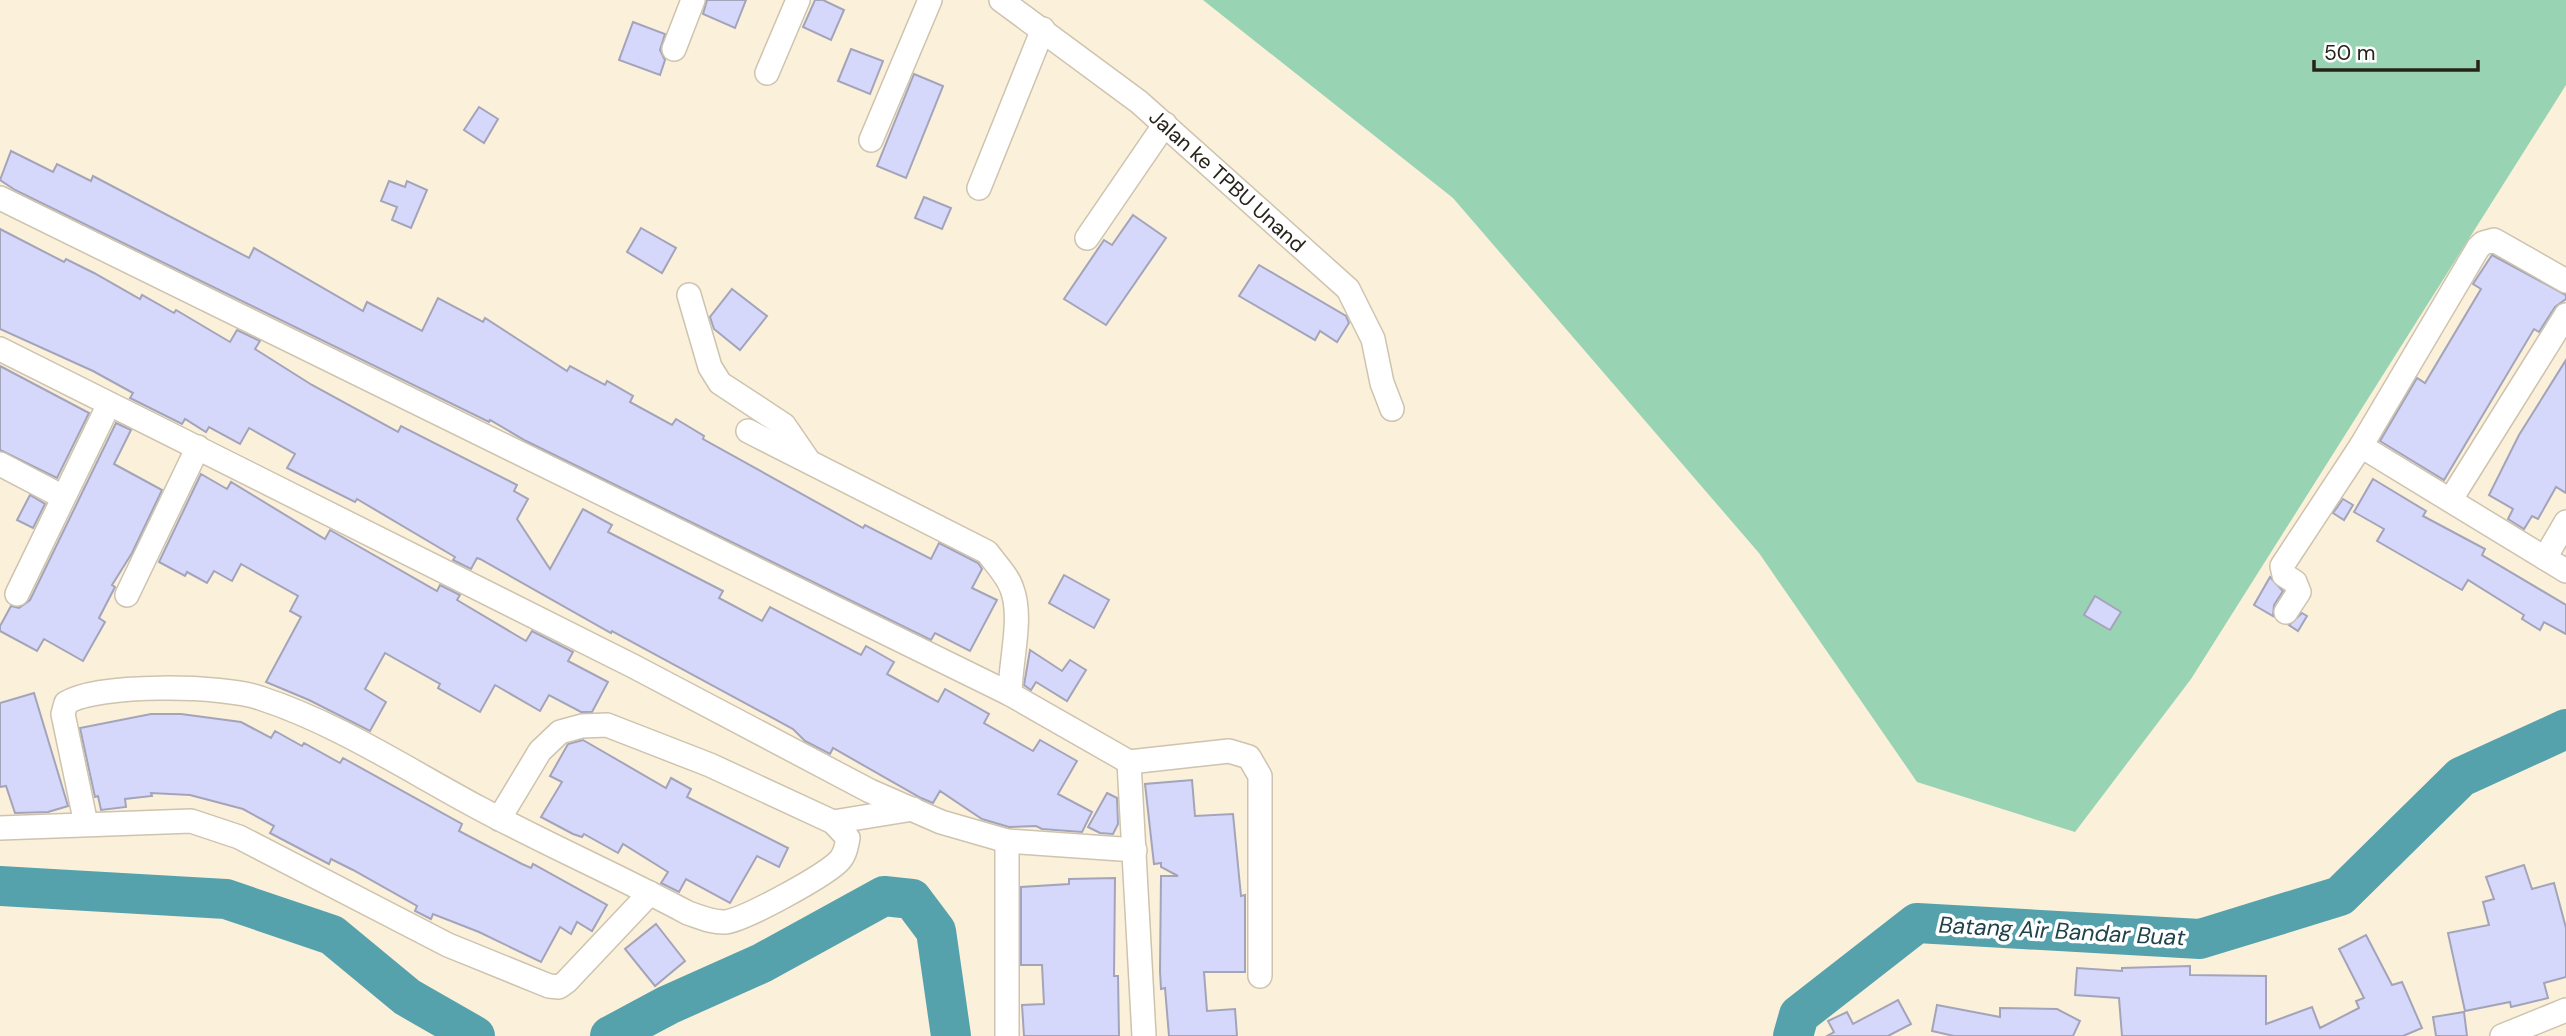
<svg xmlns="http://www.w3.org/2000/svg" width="2566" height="1036" viewBox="0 0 2566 1036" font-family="'DM Sans',sans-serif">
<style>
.grass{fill:#98d3b3}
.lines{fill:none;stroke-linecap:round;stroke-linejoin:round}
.river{stroke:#55a2ad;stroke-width:40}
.building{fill:#d5d8fa;stroke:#a3a4ba;stroke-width:2}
.minor-casing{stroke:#cec3ae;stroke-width:26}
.minor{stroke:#fff;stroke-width:23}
.labels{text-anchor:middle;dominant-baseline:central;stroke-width:7;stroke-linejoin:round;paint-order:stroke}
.street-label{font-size:21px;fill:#27231b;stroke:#fff}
.water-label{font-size:23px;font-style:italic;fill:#1f4349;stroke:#fff}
</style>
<rect width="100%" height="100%" fill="#fbf0da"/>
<polygon class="grass" points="1203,0 2566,0 2566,85 2191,679 2075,832 1917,782 1759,553 1453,198"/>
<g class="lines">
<g class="river">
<polyline points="0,886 226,899 332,935 407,997 475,1036"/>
<polyline points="610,1036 668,1005 762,963 884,896 912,899 936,931 951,1036"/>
<polyline points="1793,1036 1799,1015 1917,923 2200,939 2340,896 2461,777 2566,729"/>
</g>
</g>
<g class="building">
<polygon points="707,0 746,0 735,28 703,14"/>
<polygon points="815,0 823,0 844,10 831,40 803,27"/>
<polygon points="633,22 665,34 660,50 665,60 660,75 619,60"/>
<polygon points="851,49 883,61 870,94 838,81"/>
<polygon points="914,74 943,86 906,178 877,166"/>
<polygon points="479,107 498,119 484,143 464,130"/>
<polygon points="11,151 53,172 57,164 91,181 93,176 249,258 254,248 363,311 367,302 422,331 438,298 483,322 485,318 567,371 570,366 605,385 607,381 633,396 630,402 672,425 676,419 704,436 703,439 863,528 865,525 931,559 939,543 978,563 982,569 972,588 997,600 970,651 935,633 931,640 526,441 490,420 489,422 15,190 0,180"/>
<polygon points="389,181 405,187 407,181 427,190 411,228 392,220 397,207 381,201"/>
<polygon points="924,197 951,208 942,229 915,218"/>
<polygon points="1133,215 1166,238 1106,325 1064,299 1104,240 1112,245"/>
<polygon points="641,228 676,248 662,273 627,252"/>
<polygon points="0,229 64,262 66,259 94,273 140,299 142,295 174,313 176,310 230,342 237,330 260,341 255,349 312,385 398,432 401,426 517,485 514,491 528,499 517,519 550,569 583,509 612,525 608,532 723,591 719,598 762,621 770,607 861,655 866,646 894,662 887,674 938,702 945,689 989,714 984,723 1033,751 1040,740 1077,761 1058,794 1092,812 1082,832 1042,829 1036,826 1009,827 982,819 940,791 933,803 921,798 833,748 830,754 805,741 793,729 612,631 611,633 480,559 477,558 471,569 453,560 455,557 357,499 355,502 287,468 295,454 249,428 240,444 209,427 206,432 185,419 182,424 130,398 133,393 93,371 0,329"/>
<polygon points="2492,255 2566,295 2566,299 2555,307 2539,332 2534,329 2444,480 2380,441 2417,378 2425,383 2481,289 2473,284"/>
<polygon points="1259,265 1346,316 1349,323 1337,342 1320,331 1315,340 1239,296"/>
<polygon points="732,289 767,316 740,350 714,329 710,317"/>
<polygon points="2566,360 2566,493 2556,487 2538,519 2532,516 2524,529 2508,519 2513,509 2489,495 2519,435"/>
<polygon points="0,366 89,413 57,478 0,450"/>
<polygon points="116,423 131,430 114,464 162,490 132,553 112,585 115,587 99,618 105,622 83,661 44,639 37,651 0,631 0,626 11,606 19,608 30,600"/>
<polygon points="201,474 227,489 231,482 325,539 330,530 437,591 440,585 460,595 457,600 526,641 532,631 573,652 568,661 608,682 592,712 581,712 549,695 540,711 495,685 480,712 438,688 440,684 385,653 365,689 386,702 370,731 309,700 266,682 301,617 290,611 298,596 241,564 232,581 214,571 207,583 187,572 185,576 159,562"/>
<polygon points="2373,479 2426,511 2423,516 2485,549 2482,555 2566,605 2566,634 2544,622 2540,630 2522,619 2524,615 2468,580 2462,590 2377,541 2384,529 2354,512"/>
<polygon points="30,495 45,504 33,528 17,520"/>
<polygon points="2343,499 2353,505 2344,520 2333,513"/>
<polygon points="1064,575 1109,600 1094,628 1049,603"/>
<polygon points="2270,577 2283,591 2274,605 2273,616 2254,605"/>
<polygon points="2095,596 2121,612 2110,630 2084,615"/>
<polygon points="2302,613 2307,616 2298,631 2289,625"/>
<polygon points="1030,650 1062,671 1070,660 1086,670 1067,701 1036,682 1031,690 1024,685"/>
<polygon points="34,693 68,806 48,812 15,813 6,786 0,787 0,703"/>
<polygon points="151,714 181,714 241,722 271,738 275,731 302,746 304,743 340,763 343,758 462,824 459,831 522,864 531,868 533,864 607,905 592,931 577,922 571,934 560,927 541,962 479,932 433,914 431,919 415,911 417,906 353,870 331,859 329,864 270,833 274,826 243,809 190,795 151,793 152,796 125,799 126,807 101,810 98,796 95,797 80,728"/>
<polygon points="583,740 666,788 671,778 691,789 687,797 788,848 779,867 757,856 730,903 686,879 679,892 661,883 668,872 623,844 618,853 584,834 582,837 573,834 541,817 562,782 550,776 568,744"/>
<polygon points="1192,780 1195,816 1233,814 1241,896 1245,895 1245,972 1204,972 1207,1011 1235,1009 1237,1036 1169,1036 1165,988 1161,989 1160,971 1161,876 1178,876 1161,867 1161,863 1154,864 1145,784"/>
<polygon points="1107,793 1117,798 1118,824 1113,834 1100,833 1088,827"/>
<polygon points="2524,865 2532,889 2554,883 2566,928 2566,977 2544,983 2548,998 2511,1007 2510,1002 2465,1011 2448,933 2489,925 2483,902 2494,899 2486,877"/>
<polygon points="1115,878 1114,976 1118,976 1119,1036 1024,1036 1022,1005 1044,1004 1042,965 1021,965 1021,887 1069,884 1069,879"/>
<polygon points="656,924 685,961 655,986 625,949"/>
<polygon points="2366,935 2392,985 2402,982 2422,1028 2403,1036 2122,1036 2119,998 2075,995 2077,968 2122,971 2122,968 2190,966 2190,975 2266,976 2266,1024 2312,1007 2320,1028 2359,1008 2356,1001 2364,998 2339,949"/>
<polygon points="1898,1000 1911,1024 1888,1036 1827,1036 1834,1032 1828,1021 1847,1012 1853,1024"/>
<polygon points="1937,1005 2000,1017 2000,1008 2057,1009 2080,1021 2073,1036 1954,1036 1932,1031"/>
<polygon points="2464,1012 2467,1036 2436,1036 2433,1017"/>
</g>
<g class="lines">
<g class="minor-casing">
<g id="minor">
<polyline points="1001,0 1139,102 1348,289 1373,339 1382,383 1392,409"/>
<polyline points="674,49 693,0"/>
<polyline points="767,73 798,0"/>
<polyline points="871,140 930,0"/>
<polyline points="979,188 1043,29"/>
<polyline points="0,198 1010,694 1129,762 1144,1036"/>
<polyline points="1087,238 1165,124"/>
<polyline points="689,295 710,367 720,383 784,425 808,460"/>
<polyline points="0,349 633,666 870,791 941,822 1007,841 1135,850"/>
<path d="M748 431 987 552C995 563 1008 576 1012 589 1023 618 1010 662 1010 694"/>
<polyline points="2361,446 2566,571"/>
<polyline points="0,464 63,497"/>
<polyline points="2451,499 2566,315"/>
<polyline points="2545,558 2566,522"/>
<polyline points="17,594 109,404"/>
<polyline points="127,595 198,447"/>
<polyline points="2286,612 2299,592 2295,582 2284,575 2282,566 2361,446 2478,248 2483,243 2494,240 2566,281"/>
<polyline points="1129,762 1229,751 1249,757 1260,776 1260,976"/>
<polyline points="833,822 913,809"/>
<path d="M86 824 63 714 66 703C98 683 224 685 260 698 337 723 408 770 479 808 548 845 619 876 688 913 700 917 713 923 726 922 748 918 820 878 837 863 845 856 846 848 848 838L833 822 710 765 607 725 582 726 560 732 540 751 499 819"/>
<polyline points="0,828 191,821 239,837 448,945 549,986 559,987 566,982 650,893"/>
<polyline points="1007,841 1007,1036"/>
<polyline points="2502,1036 2566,1010"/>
</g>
</g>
<use href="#minor" class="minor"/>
</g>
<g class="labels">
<g class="street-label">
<text transform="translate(1227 181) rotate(42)">Jalan ke TPBU Unand</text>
</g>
<g class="water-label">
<text transform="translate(2062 931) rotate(3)">Batang Air Bandar Buat</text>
</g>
</g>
<path d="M2314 60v10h164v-10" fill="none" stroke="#27231b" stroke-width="3.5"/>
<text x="2324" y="60" font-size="21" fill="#27231b" stroke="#ffffff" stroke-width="5" paint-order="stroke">50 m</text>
</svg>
